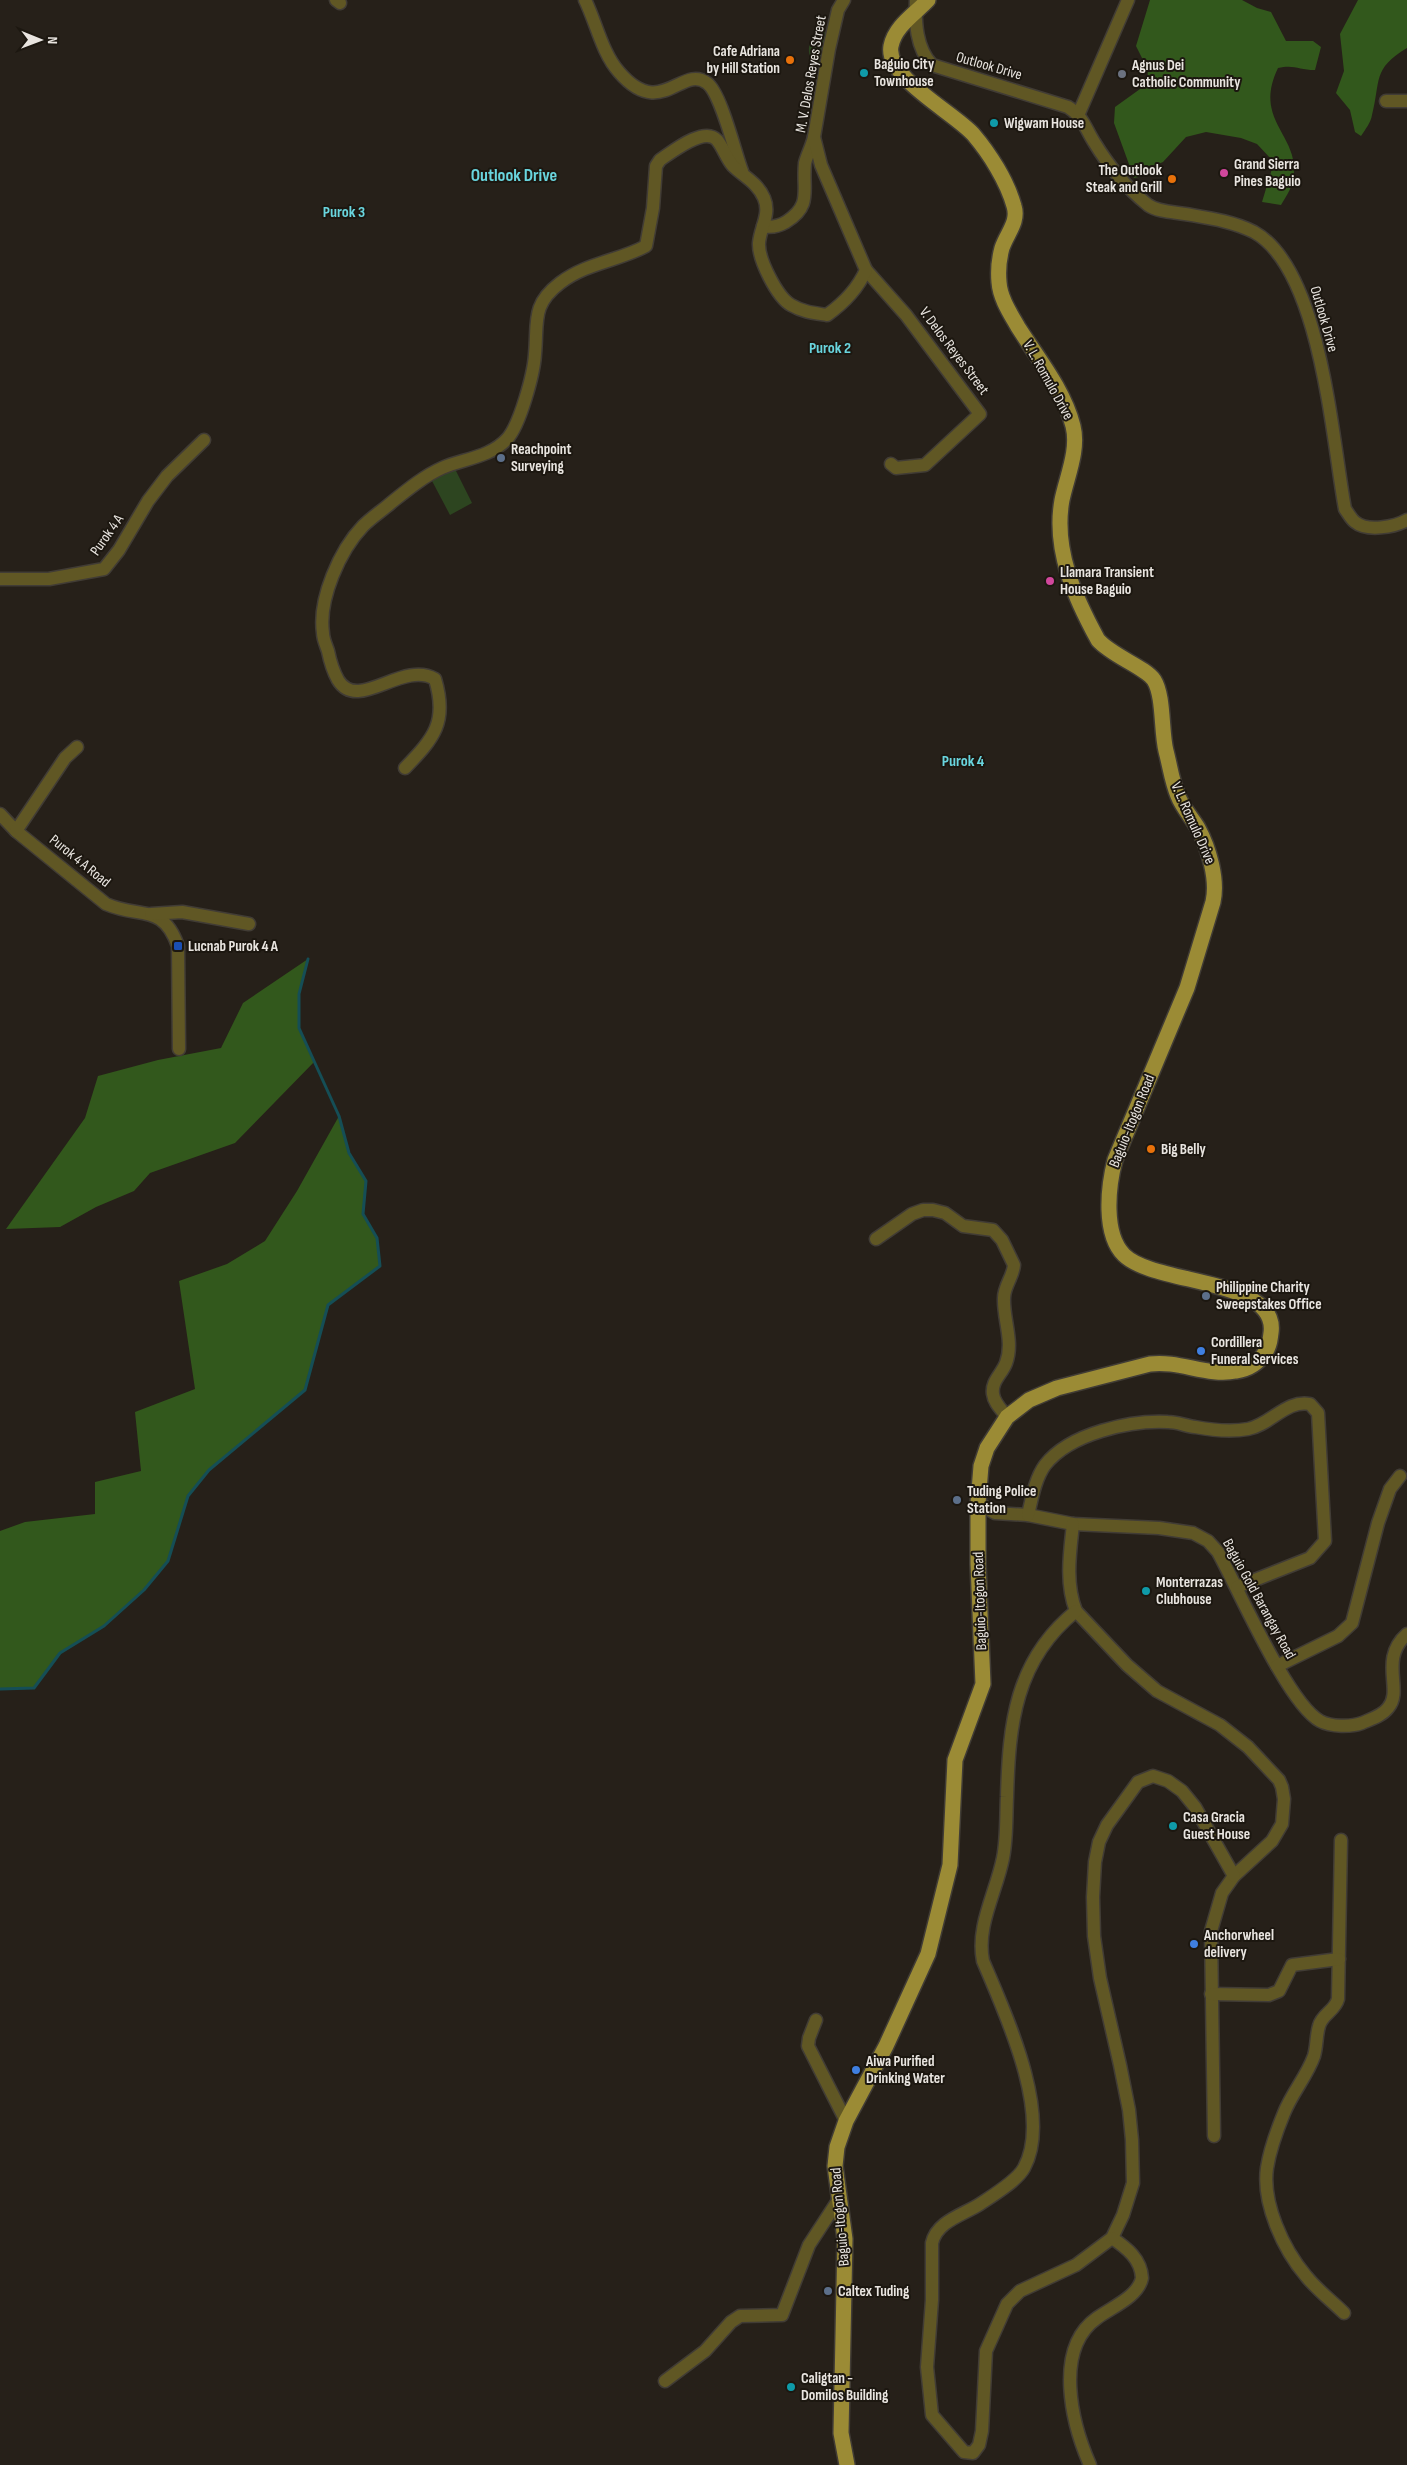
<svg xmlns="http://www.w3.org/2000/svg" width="1407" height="2465" viewBox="0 0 1407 2465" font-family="'Sofia Sans Condensed',sans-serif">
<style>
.green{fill:#2d4520}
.forest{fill:#32581c}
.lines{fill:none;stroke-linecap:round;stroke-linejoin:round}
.stream{stroke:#154e56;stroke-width:3}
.minor-casing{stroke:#413c35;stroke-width:15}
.major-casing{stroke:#413c35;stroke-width:18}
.minor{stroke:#605724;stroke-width:12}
.major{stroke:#9b8b35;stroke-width:15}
.food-dot{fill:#e8710a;stroke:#1c1710;stroke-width:2}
.culture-dot{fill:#0f9aa8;stroke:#1c1710;stroke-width:2}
.worship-dot{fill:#6b7280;stroke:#1c1710;stroke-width:2}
.hotel-dot{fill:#d1479c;stroke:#1c1710;stroke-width:2}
.service-dot{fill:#5c6f8a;stroke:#1c1710;stroke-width:2}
.transit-dot{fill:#1a4fb4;stroke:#1c1710;stroke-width:2}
.shop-dot{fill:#3f7fe0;stroke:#1c1710;stroke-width:2}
.labels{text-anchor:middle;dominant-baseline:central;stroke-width:4;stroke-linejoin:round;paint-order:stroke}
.poi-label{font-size:15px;font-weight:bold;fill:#e9e5e0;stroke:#1c1710;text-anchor:start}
.street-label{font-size:15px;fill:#e9e5e0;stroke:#1c1710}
.neighbourhood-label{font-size:16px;font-weight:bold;fill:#69d5de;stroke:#1c1710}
.quarter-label{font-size:18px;font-weight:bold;fill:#69d5de;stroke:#1c1710}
</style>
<rect width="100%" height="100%" fill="#262019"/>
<g class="green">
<path d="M822 25C827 35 828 56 819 65 801 56 810 36 822 25Z"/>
<polygon points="454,467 472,503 450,515 431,479"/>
</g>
<g class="forest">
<path d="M1150 0H1242L1257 8 1271 12 1286 41H1313L1321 47 1315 70C1299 70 1294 64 1278 68 1251 124 1305 136 1292 184 1290 191 1285 198 1281 205L1262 202 1274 162 1257 144 1241 138 1206 132 1186 137 1163 162 1151 167 1143 176 1134 178 1114 123 1115 107 1147 84 1148 70 1136 46Z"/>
<path d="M1358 0H1407V48C1372 69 1381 80 1372 115 1371 122 1365 130 1361 136L1355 132 1350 110 1336 93 1344 71 1340 34Z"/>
<polygon points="308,959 299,994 299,1028 315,1061 235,1143 150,1173 134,1191 96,1207 60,1227 6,1229 85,1118 98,1076 158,1060 221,1048 243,1003"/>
<polygon points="339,1116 349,1153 366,1181 363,1214 377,1238 380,1266 329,1305 305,1390 209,1470 188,1496 168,1561 144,1590 104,1626 60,1653 34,1688 0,1689 0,1531 25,1522 95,1514 95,1482 141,1471 135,1412 195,1389 179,1281 227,1264 265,1241 297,1191"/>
</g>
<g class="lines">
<polyline class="stream" points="0,1689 34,1688 60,1653 104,1626 144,1590 168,1561 188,1496 209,1470 305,1390 328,1305 380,1266 377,1238 363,1214 366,1181 349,1153 339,1116 299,1028 299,994 308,959"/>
<g class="minor-casing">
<g id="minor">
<polyline points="336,0 340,3"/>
<path d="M585 0C596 22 602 53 619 72 661 121 682 64 707 83 721 93 735 153 742 171"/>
<path d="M916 0C915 22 916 48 932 65L1068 107C1083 116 1085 128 1094 142 1108 165 1128 189 1148 205 1158 212 1173 212 1185 214 1208 218 1232 221 1254 232 1321 269 1332 439 1345 509 1348 513 1351 519 1355 522 1367 532 1395 527 1407 520"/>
<polyline points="1386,101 1407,101"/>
<polyline points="1079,113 1128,0"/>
<path d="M763 226C771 228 779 226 786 222 813 205 802 190 805 163 807 155 812 146 814 137"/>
<polyline points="866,270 906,315 980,414 925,465 896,468 891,464"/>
<polyline points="0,579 49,579 104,569 119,550 148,501 167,476 204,440"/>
<path d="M405 768C434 738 448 722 435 679 402 660 358 713 338 680 333 671 330 661 328 651 326 645 323 639 323 633 318 599 340 550 363 526 372 517 383 510 392 502 407 490 424 476 442 468 463 459 491 457 507 439 520 425 534 373 535 354 538 322 531 305 560 283 586 263 618 261 646 246L653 208 656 166 660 160C672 152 704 126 717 140 723 147 726 158 733 166 743 176 758 183 764 198 771 214 760 228 759 243 758 259 777 297 791 305 803 312 814 313 827 315 844 303 858 288 866 270L821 165 814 137 829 49 838 10 844 0"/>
<path d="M0 814 16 831 106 904C140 919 163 903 178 946L179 1049"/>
<polyline points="16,831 65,758 77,747"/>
<polyline points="151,914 182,912 249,924"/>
<path d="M876 1239 912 1214 923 1210H933L945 1213 963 1226 993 1230 1002 1240 1014 1265C1013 1277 1004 1286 1004 1298 1003 1319 1014 1342 1006 1363 1002 1374 991 1381 993 1394 994 1403 1002 1410 1007 1417"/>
<path d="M978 1503 995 1513 1028 1515 1073 1524 1159 1528 1193 1533 1208 1541 1218 1552C1238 1588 1288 1704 1320 1721 1331 1727 1351 1727 1362 1723 1371 1719 1382 1716 1388 1708 1404 1690 1378 1660 1407 1634"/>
<path d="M1028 1515C1032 1498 1035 1479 1045 1465 1070 1433 1131 1420 1168 1422 1177 1422 1186 1426 1195 1427 1211 1430 1232 1432 1248 1429 1270 1425 1287 1399 1310 1404L1318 1413 1325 1541 1310 1558 1237 1587"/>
<path d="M1073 1524C1070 1552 1065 1583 1076 1611L1127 1665 1157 1691 1220 1725 1248 1747 1279 1780 1282 1787 1284 1799 1282 1824 1272 1841 1234 1876 1222 1893 1211 1931 1214 2136"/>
<path d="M1076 1611C1015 1660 1009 1724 1007 1797 1006 1817 1007 1838 1003 1858 996 1893 976 1926 983 1961 1005 2013 1053 2115 1024 2168 1017 2181 992 2196 980 2204 963 2215 937 2221 932 2243V2300L927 2367 932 2415 964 2452 973 2453 979 2445 982 2431 986 2351 1007 2304 1020 2291 1076 2265 1112 2238 1123 2215 1133 2183 1132 2140 1129 2110 1120 2065 1100 1978 1094 1936 1093 1897 1095 1862 1099 1842 1107 1825 1138 1782 1153 1776 1168 1781 1182 1791 1195 1807 1234 1876"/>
<polyline points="1277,1666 1338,1636 1352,1623 1378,1523 1390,1489 1400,1476"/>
<path d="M1341 1840 1338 1999C1335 2011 1322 2014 1319 2026 1316 2036 1317 2046 1314 2056 1307 2076 1292 2093 1284 2113 1277 2130 1270 2149 1267 2168 1262 2203 1283 2249 1306 2276 1317 2290 1332 2301 1344 2313"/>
<polyline points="1211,1994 1269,1995 1279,1991 1292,1965 1339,1959"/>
<polyline points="816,2020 809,2038 808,2046 846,2121"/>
<polyline points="665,2381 705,2351 731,2322 740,2316 782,2315 809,2245 839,2199"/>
<path d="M1090 2465C1072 2424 1053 2349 1097 2318 1112 2307 1138 2297 1142 2278 1141 2259 1127 2248 1112 2238"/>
</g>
</g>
<g class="major-casing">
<path id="major" d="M847 2465 841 2433 845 2239 835 2166 837 2147 846 2121 886 2046 928 1954 950 1865 955 1760 983 1684 978 1564V1503L981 1466 987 1448 1007 1417 1029 1400 1057 1388 1150 1364C1179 1360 1208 1377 1236 1371 1250 1369 1259 1363 1266 1351 1270 1345 1270 1340 1271 1333 1279 1278 1154 1285 1124 1255 1103 1234 1108 1187 1115 1160L1187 988 1213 902C1218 880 1209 848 1198 828 1192 818 1182 807 1178 796 1172 782 1170 766 1166 751 1161 731 1164 696 1154 680 1145 667 1112 656 1098 640 1075 598 1053 550 1062 500 1067 476 1079 450 1073 426 1064 390 1037 357 1018 327 1010 313 1000 298 999 282 998 271 999 259 1002 248 1007 233 1019 222 1014 206 1007 181 990 154 973 134 953 112 885 77 891 46 895 26 915 14 928 0"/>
</g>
<use href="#minor" class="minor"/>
<use href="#major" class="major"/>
</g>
<g class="food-dot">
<circle cx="790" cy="60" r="5"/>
<circle cx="1172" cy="179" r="5"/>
<circle cx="1151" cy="1149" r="5"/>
</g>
<g class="culture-dot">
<circle cx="864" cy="73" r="5"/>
<circle cx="994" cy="123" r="5"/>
<circle cx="1146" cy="1591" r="5"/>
<circle cx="1173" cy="1826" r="5"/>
<circle cx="791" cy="2387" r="5"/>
</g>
<circle class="worship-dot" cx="1122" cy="74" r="5"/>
<g class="hotel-dot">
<circle cx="1224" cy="173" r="5"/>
<circle cx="1050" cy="581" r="5"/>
</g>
<g class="service-dot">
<circle cx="501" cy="458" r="5"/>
<circle cx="1206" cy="1296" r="5"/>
<circle cx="957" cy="1500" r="5"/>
<circle cx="828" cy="2291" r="5"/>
</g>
<rect class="transit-dot" x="173" y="941" width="10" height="10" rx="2.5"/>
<g class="shop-dot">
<circle cx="1201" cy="1351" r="5"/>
<circle cx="1194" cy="1944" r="5"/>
<circle cx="856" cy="2070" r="5"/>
</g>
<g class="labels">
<g class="poi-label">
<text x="780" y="51" text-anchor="end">Cafe Adriana<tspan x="780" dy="17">by Hill Station</tspan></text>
<text x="874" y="64">Baguio City<tspan x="874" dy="17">Townhouse</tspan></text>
<text x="1132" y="65">Agnus Dei<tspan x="1132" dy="17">Catholic Community</tspan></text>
<text x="1004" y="123">Wigwam House</text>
<text x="1234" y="164">Grand Sierra<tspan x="1234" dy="17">Pines Baguio</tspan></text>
<text x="1162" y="170" text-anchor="end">The Outlook<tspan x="1162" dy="17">Steak and Grill</tspan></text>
<text x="511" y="449">Reachpoint<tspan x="511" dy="17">Surveying</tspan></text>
<text x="1060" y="572">Llamara Transient<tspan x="1060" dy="17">House Baguio</tspan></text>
<text x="188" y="946">Lucnab Purok 4 A</text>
<text x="1161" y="1149">Big Belly</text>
<text x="1216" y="1287">Philippine Charity<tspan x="1216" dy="17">Sweepstakes Office</tspan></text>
<text x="1211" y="1342">Cordillera<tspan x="1211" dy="17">Funeral Services</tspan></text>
<text x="967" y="1491">Tuding Police<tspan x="967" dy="17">Station</tspan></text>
<text x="1156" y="1582">Monterrazas<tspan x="1156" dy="17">Clubhouse</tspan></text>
<text x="1183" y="1817">Casa Gracia<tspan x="1183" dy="17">Guest House</tspan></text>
<text x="1204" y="1935">Anchorwheel<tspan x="1204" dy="17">delivery</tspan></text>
<text x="866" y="2061">Aiwa Purified<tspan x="866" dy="17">Drinking Water</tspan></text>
<text x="838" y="2291">Caltex Tuding</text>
<text x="801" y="2378">Caligtan -<tspan x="801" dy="17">Domilos Building</tspan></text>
</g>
<g class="street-label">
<text transform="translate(989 66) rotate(16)">Outlook Drive</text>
<text transform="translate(811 74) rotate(-80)">M. V. Delos Reyes Street</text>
<text transform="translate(1324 319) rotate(74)">Outlook Drive</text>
<text transform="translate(954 351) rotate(53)">V. Delos Reyes Street</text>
<text transform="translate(1048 380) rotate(61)">V. L. Romulo Drive</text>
<text transform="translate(107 535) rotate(-55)">Purok 4 A</text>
<text transform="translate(1193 823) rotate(66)">V. L. Romulo Drive</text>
<text transform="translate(80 861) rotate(39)">Purok 4 A Road</text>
<text transform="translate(1132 1121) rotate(-68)">Baguio-Itogon Road</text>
<text transform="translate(1259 1599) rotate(61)">Baguio Gold Barangay Road</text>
<text transform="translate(980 1601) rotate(-92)">Baguio-Itogon Road</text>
<text transform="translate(840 2217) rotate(-95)">Baguio-Itogon Road</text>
</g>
<g class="neighbourhood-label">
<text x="344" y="212">Purok 3</text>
<text x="830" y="348">Purok 2</text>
<text x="963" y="761">Purok 4</text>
</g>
<g class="quarter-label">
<text x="514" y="175">Outlook Drive</text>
</g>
</g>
<g transform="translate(40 40) rotate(91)" stroke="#1c1710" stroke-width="4" paint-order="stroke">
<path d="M0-4L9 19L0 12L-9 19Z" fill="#e9e5e0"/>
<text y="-8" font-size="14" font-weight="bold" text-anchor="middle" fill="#e9e5e0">N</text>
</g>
</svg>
